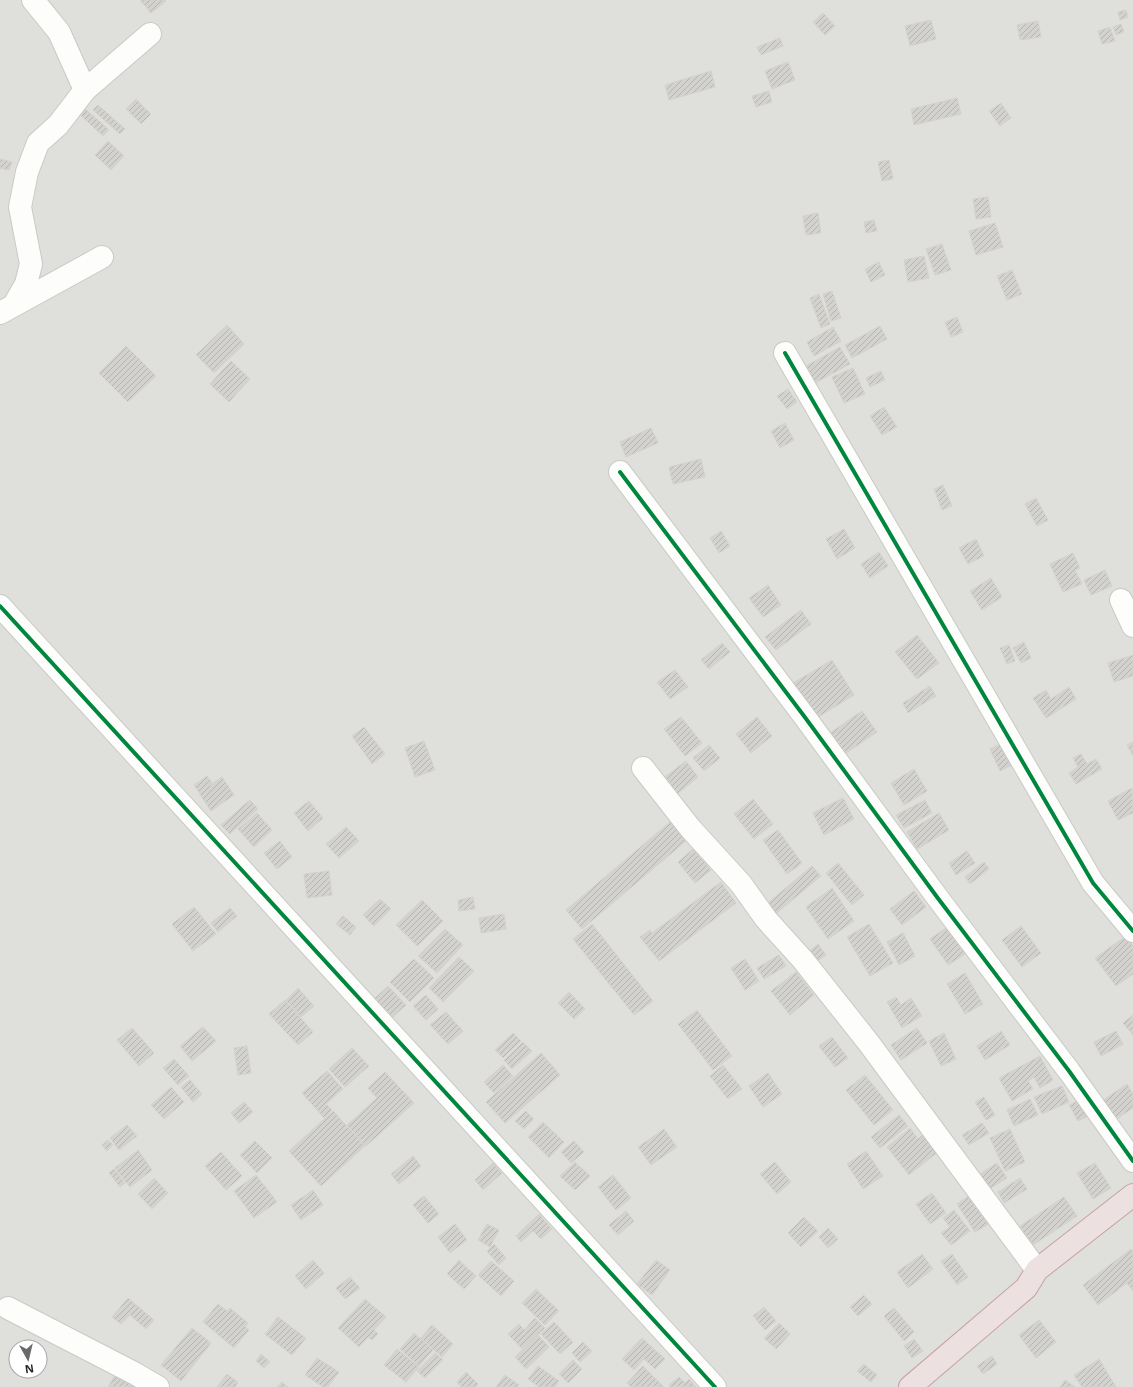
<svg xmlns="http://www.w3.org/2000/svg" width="1133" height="1387" viewBox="0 0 1133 1387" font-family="'Noto Sans',sans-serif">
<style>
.residential{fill:#dfdfdc;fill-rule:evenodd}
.building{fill:url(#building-hatch);stroke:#d4d2cc}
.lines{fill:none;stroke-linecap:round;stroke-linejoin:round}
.minor-casing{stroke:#c9c9c7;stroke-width:24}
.highway-casing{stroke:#c7a1a3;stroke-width:24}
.minor{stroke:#fdfdfc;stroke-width:22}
.highway{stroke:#ece1e0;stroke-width:22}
.cycleway-casing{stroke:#fff;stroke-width:6}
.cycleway{stroke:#00873e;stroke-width:4}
</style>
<defs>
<pattern id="building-hatch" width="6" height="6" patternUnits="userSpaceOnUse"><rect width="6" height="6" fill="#d3d2ce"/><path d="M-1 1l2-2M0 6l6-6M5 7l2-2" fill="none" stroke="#b5b4b1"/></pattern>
</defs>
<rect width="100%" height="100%" fill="#f0f0eb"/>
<path class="residential" d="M0 0H1133V1387H0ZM16 1347H40V1371H16Z"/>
<g class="building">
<polygon points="140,0 165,0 166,1 151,13"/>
<polygon points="1126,10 1128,17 1120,20 1118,12"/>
<polygon points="823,13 835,26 825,35 813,22"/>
<polygon points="931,20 936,39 910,46 905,26"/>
<polygon points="1038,21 1041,37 1020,40 1017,25"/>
<polygon points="1121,24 1124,32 1116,35 1113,27"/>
<polygon points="1110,27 1115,41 1102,44 1098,31"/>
<polygon points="780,38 783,46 761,55 757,47"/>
<polygon points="788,62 795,80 772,89 765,71"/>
<polygon points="711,71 715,87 669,100 665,85"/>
<polygon points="769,91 772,102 756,107 752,96"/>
<polygon points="957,98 961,114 914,125 911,109"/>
<polygon points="136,99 151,114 141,124 126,109"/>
<polygon points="1001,103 1011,118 1000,126 989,111"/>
<polygon points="98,105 125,129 120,134 93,110"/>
<polygon points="82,106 109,130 103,136 77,112"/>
<polygon points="108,141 124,156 111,170 95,155"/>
<polygon points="0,159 12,162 9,170 0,168"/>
<polygon points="889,160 893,179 882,181 878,162"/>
<polygon points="988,197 991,217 976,219 973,199"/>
<polygon points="818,213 821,233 806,235 803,216"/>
<polygon points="874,220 877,231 866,233 864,222"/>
<polygon points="995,223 1003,247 976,255 969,231"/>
<polygon points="942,244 951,270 935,275 926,249"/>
<polygon points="924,256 929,278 908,282 904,260"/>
<polygon points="879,262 885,275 871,282 865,269"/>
<polygon points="1012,270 1022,294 1007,300 997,276"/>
<polygon points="832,291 841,318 831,321 823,294"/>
<polygon points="819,294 830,324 821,328 810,298"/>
<polygon points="957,317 963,332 951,337 945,322"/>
<polygon points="227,325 244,344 214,373 196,355"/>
<polygon points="880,326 887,339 852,358 845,345"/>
<polygon points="833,327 841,341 814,356 807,342"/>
<polygon points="126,346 156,376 128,402 99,373"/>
<polygon points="840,347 850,364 815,383 806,366"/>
<polygon points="231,361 250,379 229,402 210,384"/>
<polygon points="853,368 865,394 844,403 832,377"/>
<polygon points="881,371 885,380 870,387 866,378"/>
<polygon points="788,389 797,402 787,409 777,396"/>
<polygon points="884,407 897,427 882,435 870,416"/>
<polygon points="785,423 794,440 780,448 771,431"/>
<polygon points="651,428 658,443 626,457 620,442"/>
<polygon points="701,459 705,477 673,484 669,467"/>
<polygon points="943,485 952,506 942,510 934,489"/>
<polygon points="1036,498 1048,520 1037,526 1025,504"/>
<polygon points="844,529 855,548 837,559 826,539"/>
<polygon points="721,531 730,546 719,553 710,538"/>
<polygon points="976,539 984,556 968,564 959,548"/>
<polygon points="879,552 888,566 870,578 861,564"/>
<polygon points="1073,553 1080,568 1075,570 1082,584 1063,592 1050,564"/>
<polygon points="1105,570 1112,586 1091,595 1084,580"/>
<polygon points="991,578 1002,597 982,610 970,591"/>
<polygon points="768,585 781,605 763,617 749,598"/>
<polygon points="801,610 811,624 776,650 765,637"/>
<polygon points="917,635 939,663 917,679 895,652"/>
<polygon points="1024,642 1031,658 1021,663 1013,648"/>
<polygon points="722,643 730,652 709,669 701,660"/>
<polygon points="1009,645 1015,661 1007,664 1000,648"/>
<polygon points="1133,655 1133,676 1114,682 1108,663"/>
<polygon points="832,660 854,695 815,719 793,683"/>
<polygon points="675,670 688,687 670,699 657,682"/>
<polygon points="930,686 936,696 908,713 903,703"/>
<polygon points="1069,687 1076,699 1046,718 1033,698 1046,690 1051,699"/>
<polygon points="862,711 877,732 839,758 824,737"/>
<polygon points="681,717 702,743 685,756 664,729"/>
<polygon points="757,717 772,736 751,753 736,734"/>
<polygon points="364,727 385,754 372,764 352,736"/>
<polygon points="424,741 435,770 415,777 405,748"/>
<polygon points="1006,741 1016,763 1000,771 990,749"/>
<polygon points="1133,742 1133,756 1127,745"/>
<polygon points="709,745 720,758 704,771 693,758"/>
<polygon points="1081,754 1087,764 1096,759 1102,769 1076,784 1069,773 1078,767 1073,758"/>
<polygon points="686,761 698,777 675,796 662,779"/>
<polygon points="914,769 927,791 904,805 891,783"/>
<polygon points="207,776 212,783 199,792 194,785"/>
<polygon points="222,777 234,795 211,811 199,793"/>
<polygon points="1132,788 1133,813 1118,820 1108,801"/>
<polygon points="843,798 854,819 824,835 813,813"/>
<polygon points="753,799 773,824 754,839 734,814"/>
<polygon points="250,800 258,809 230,834 221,825"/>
<polygon points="925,800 932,813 904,828 896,815"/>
<polygon points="309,801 323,818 308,831 294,813"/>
<polygon points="257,813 272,830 254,847 238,829"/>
<polygon points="939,813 949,830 917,849 907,832"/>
<polygon points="670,822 686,841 582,929 566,910"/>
<polygon points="346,827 359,841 339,858 326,844"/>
<polygon points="778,830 802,863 787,874 763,840"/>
<polygon points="280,841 292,857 277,869 264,853"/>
<polygon points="693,849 711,870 695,883 678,862"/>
<polygon points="967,851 975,863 956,875 949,863"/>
<polygon points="984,862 989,869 970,884 965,877"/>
<polygon points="838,863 864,895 852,905 826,873"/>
<polygon points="812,866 821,876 772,917 763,907"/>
<polygon points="329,871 332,895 307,898 304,874"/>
<polygon points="721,882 736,903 659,961 640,937 650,930 652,933"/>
<polygon points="832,888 854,921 828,939 806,907"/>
<polygon points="914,891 926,907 902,925 890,909"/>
<polygon points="473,897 475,909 459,911 458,900"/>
<polygon points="380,899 391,909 374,926 363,915"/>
<polygon points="422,900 443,921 417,946 396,925"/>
<polygon points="194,907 216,934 193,951 172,924"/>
<polygon points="230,908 237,916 218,932 211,923"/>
<polygon points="504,914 506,929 481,933 479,918"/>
<polygon points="343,916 356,927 350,935 336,924"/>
<polygon points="592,924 653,1001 634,1015 573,939"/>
<polygon points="869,924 893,963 870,976 847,937"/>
<polygon points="1021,926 1041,953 1022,967 1002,940"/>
<polygon points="947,927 965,954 948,965 930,939"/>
<polygon points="445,929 463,945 437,973 418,956"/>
<polygon points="903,933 915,956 899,965 887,942"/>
<polygon points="1126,936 1133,946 1133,974 1116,986 1095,958"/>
<polygon points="818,944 826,955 816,962 808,952"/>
<polygon points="779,955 786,966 764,979 757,968"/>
<polygon points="459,957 474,971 443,1002 429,988"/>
<polygon points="414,959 434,978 410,1002 390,982"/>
<polygon points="745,959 759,981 745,990 731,968"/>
<polygon points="796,972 814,995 790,1015 771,991"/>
<polygon points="965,973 983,1004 965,1014 947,984"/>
<polygon points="388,986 406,1005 392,1018 374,999"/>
<polygon points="298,988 314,1006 301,1017 286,1000"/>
<polygon points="569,992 585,1009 574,1019 558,1003"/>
<polygon points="426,995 438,1009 426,1020 413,1006"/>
<polygon points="896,997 901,1005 911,998 922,1016 902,1028 887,1002"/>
<polygon points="285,1000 313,1032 298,1045 269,1014"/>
<polygon points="697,1010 732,1056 713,1070 678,1024"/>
<polygon points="446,1012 463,1031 448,1044 430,1025"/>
<polygon points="1133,1015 1133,1035 1123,1023"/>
<polygon points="203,1027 216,1041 192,1061 180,1046"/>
<polygon points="132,1028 154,1053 139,1066 117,1040"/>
<polygon points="917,1028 927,1043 901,1060 891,1045"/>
<polygon points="1001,1031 1010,1045 985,1060 977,1046"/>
<polygon points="1116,1031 1123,1044 1101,1056 1094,1042"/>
<polygon points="513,1033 521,1041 503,1058 495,1050"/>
<polygon points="944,1033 956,1059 941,1066 929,1041"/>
<polygon points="832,1037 848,1058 835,1067 819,1046"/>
<polygon points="523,1042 532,1051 512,1069 504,1060"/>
<polygon points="247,1046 251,1073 238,1075 234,1048"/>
<polygon points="352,1048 369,1066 345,1087 329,1069"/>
<polygon points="541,1053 560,1075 505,1123 486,1102"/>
<polygon points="1040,1056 1053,1080 1040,1088 1034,1077 1028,1081 1033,1089 1012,1101 999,1078"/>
<polygon points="174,1059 189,1076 178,1085 163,1068"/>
<polygon points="503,1065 513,1076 494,1093 484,1082"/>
<polygon points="723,1065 742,1089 728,1099 710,1076"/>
<polygon points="327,1071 343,1089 326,1104 332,1110 324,1118 302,1093"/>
<polygon points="385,1072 414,1103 366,1146 347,1125 377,1098 368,1088"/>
<polygon points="768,1073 782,1094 763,1107 749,1086"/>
<polygon points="865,1075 893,1110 874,1125 846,1090"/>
<polygon points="190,1080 202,1094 193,1102 181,1087"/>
<polygon points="1127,1084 1133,1094 1133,1108 1115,1120 1102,1101"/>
<polygon points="1062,1086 1069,1102 1042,1114 1034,1097"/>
<polygon points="171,1087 184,1102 164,1119 151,1105"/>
<polygon points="984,1097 995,1115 986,1120 975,1102"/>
<polygon points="1084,1098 1092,1114 1078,1121 1069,1105"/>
<polygon points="1030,1099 1038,1115 1014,1126 1007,1110"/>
<polygon points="244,1102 253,1112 239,1123 231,1113"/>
<polygon points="333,1111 365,1146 321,1186 289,1151"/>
<polygon points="526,1111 534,1119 524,1129 515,1121"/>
<polygon points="899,1115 908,1126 880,1148 871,1137"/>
<polygon points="543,1122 564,1142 549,1158 528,1137"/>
<polygon points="982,1123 989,1133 969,1145 962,1135"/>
<polygon points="127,1125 137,1136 119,1150 110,1138"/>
<polygon points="910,1128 918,1139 925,1133 939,1151 909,1175 887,1147"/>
<polygon points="664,1129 677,1147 651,1165 638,1147"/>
<polygon points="1010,1129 1025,1162 1005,1171 990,1138"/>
<polygon points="108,1140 113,1145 107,1151 102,1145"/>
<polygon points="255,1141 272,1158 257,1173 240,1155"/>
<polygon points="574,1141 584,1152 571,1163 561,1152"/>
<polygon points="138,1150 152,1170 130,1187 115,1168"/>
<polygon points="866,1151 883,1176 863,1189 847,1164"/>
<polygon points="221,1152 242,1176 226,1190 205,1166"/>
<polygon points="413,1156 421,1166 399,1184 391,1174"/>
<polygon points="575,1162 590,1176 575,1190 560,1176"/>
<polygon points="775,1162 791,1182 777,1194 760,1174"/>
<polygon points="493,1163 502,1173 483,1190 475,1180"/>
<polygon points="997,1163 1007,1178 989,1189 980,1174"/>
<polygon points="1095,1163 1111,1188 1093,1199 1077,1173"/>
<polygon points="114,1169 125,1183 120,1187 109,1173"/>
<polygon points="256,1175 277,1202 254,1218 234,1191"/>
<polygon points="613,1175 631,1198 616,1210 598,1187"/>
<polygon points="154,1178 168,1193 152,1209 138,1194"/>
<polygon points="1020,1178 1027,1189 1004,1203 998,1192"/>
<polygon points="313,1190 323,1205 301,1220 291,1205"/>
<polygon points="932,1193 946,1213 930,1224 916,1204"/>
<polygon points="973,1193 992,1222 975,1232 957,1204"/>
<polygon points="424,1196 439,1214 428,1223 413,1205"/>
<polygon points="1064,1197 1077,1216 1033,1245 1020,1226"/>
<polygon points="954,1210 970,1231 951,1245 941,1233 950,1227 943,1218"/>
<polygon points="626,1211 634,1221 618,1235 609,1225"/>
<polygon points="539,1214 552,1229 541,1239 533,1231 521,1242 516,1236"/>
<polygon points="804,1217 818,1231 801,1247 788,1233"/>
<polygon points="455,1224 467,1240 450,1253 438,1237"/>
<polygon points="487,1224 499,1230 490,1247 478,1240"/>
<polygon points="828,1228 838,1239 828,1248 819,1237"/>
<polygon points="494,1244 506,1258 499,1265 487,1251"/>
<polygon points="1131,1249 1133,1252 1133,1291 1127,1283 1098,1305 1083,1285"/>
<polygon points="922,1254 933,1269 908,1288 897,1272"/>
<polygon points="952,1254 968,1277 957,1285 941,1261"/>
<polygon points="313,1260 324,1273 306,1289 295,1276"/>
<polygon points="459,1260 476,1276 464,1289 447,1274"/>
<polygon points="656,1260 670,1270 652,1295 637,1284"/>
<polygon points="491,1261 514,1281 501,1296 478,1275"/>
<polygon points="350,1277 360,1288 345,1299 336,1288"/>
<polygon points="536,1289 559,1311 545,1325 522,1303"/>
<polygon points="864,1295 872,1304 858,1316 850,1307"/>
<polygon points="128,1298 154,1320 146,1329 130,1315 121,1324 112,1317"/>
<polygon points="365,1299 386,1317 374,1330 378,1334 372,1340 368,1337 359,1347 338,1328"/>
<polygon points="218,1304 227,1311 230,1308 248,1323 245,1327 249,1330 234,1348 203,1322"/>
<polygon points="764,1307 776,1321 765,1330 753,1316"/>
<polygon points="894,1308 914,1332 904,1341 884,1316"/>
<polygon points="278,1317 306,1338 292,1355 265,1334"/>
<polygon points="535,1318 545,1328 522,1349 508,1334 519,1324 524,1330"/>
<polygon points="1039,1320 1056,1342 1036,1358 1019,1335"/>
<polygon points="554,1322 573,1342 560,1354 541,1334"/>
<polygon points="779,1323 790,1334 776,1349 764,1338"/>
<polygon points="432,1325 453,1344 442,1357 421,1338"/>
<polygon points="192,1328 211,1343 181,1381 161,1365"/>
<polygon points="414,1333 433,1350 419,1366 400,1349"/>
<polygon points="538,1335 549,1347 526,1369 515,1357"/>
<polygon points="642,1338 665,1359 655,1369 644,1359 634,1370 622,1359"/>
<polygon points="914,1339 923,1351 912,1358 904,1346"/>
<polygon points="583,1342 592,1351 580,1362 572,1353"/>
<polygon points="397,1349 419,1367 406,1382 384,1365"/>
<polygon points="435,1353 443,1360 425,1378 417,1371"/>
<polygon points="261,1354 270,1362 264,1368 256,1361"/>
<polygon points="992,1356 997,1364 983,1374 977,1366"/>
<polygon points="317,1358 339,1372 328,1387 323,1387 305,1375"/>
<polygon points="1099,1359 1116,1387 1082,1387 1074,1375"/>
<polygon points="573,1360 582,1369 568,1383 559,1374"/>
<polygon points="864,1364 877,1375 871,1382 857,1371"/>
<polygon points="538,1366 559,1381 555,1387 539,1387 528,1379"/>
<polygon points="643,1366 664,1387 631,1387 627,1383"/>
<polygon points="117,1372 139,1387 108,1387"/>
<polygon points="466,1372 478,1384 476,1387 461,1387 457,1382"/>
<polygon points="227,1374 238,1382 235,1387 217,1387"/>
<polygon points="505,1375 519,1385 517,1387 496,1387"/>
<polygon points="679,1377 685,1383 689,1379 696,1387 671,1387 669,1385"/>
<polygon points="1065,1380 1075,1387 1060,1387"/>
<polygon points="282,1382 288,1387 277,1387"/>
</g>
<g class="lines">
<g class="minor-casing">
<g id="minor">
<polyline points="33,0 59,32 85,90"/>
<polyline points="14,305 26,284 31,264 20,207 27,172 38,143 58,125 85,90 150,34"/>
<polyline points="0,313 102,257"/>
<polyline points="785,353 1093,883 1133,931"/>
<polyline points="620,472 804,716 937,897 1069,1071 1133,1161"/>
<polyline points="1121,600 1133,626"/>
<polyline points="0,606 715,1387"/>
<polyline points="643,768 690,828 741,884 766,919 803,960 868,1042 1037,1270"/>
<polyline points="8,1308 134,1373 158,1387"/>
</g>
</g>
<g class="highway-casing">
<polyline id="highway" points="910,1387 1026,1288 1037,1270 1133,1195"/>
</g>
<use href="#minor" class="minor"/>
<use href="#highway" class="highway"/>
<g class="cycleway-casing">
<g id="cycleway">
<polyline points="785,353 1093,883 1133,931"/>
<polyline points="620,472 804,716 937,897 1069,1071 1133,1161"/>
<polyline points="0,606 715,1387"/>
</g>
</g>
<use href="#cycleway" class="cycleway"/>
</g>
<g transform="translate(28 1359) rotate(172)"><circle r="19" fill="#ffffff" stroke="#a7a7a7"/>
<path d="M0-3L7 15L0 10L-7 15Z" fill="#6a6a68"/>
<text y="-6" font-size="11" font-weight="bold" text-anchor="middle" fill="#222222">N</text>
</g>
</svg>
